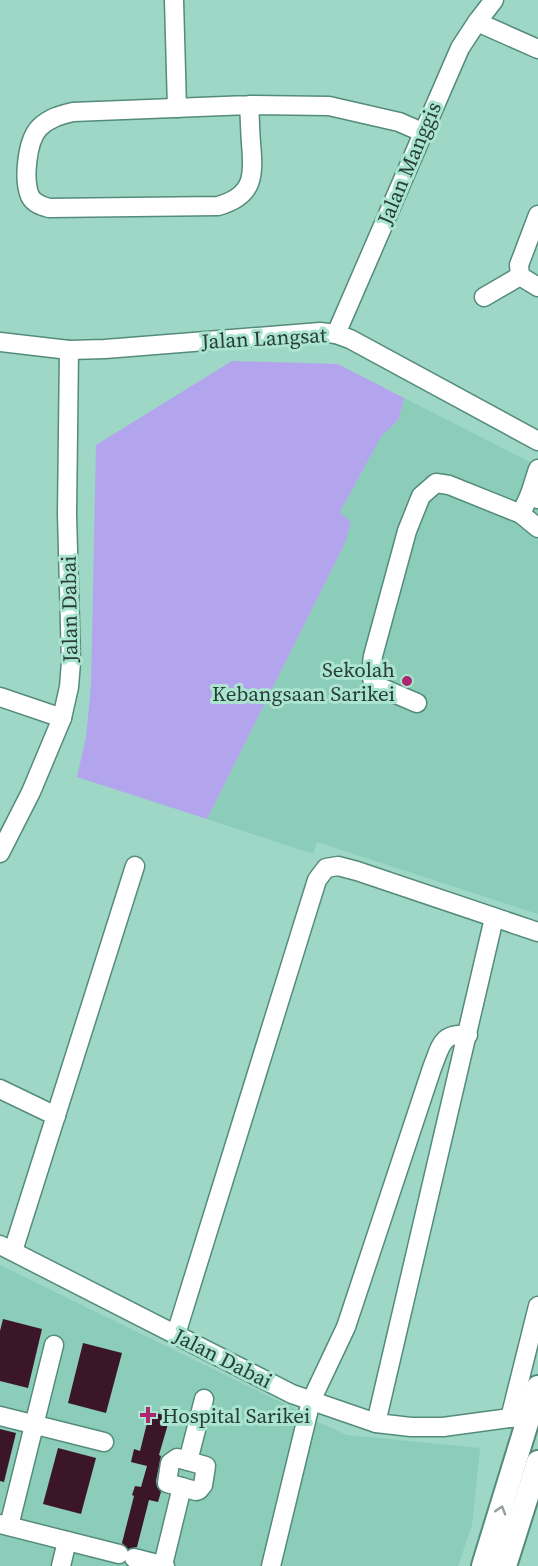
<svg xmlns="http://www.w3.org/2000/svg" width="538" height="1566" viewBox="0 0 538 1566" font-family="'Source Serif 4',serif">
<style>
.built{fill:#8bcdb8}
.green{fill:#b3a5ed}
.building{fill:#3b1628}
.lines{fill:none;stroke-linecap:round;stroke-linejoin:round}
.minor-casing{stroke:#548b7b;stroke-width:21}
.major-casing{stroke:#548b7b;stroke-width:26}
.minor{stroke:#fff;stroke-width:18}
.major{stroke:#fff;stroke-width:22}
.oneway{stroke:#939e9b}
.poi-dot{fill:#ac276f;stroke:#abe4d1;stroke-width:2}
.labels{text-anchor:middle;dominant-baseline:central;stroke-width:6;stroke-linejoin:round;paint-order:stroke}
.street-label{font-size:21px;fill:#273e37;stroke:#abe4d1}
.poi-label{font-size:21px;fill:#273e37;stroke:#abe4d1;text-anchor:end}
</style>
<rect width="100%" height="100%" fill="#9ed7c5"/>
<g class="built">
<polygon points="404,398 538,466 538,914 317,842 313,854 207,819 345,543 340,512 381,437 399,419"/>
<polygon points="0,1265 297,1410 295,1420 314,1430 316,1421 347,1435 480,1448 472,1525 458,1566 0,1566"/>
</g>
<polygon class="green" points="232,361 338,364 404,398 399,419 381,437 340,512 351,522 345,543 207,819 77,777 86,737 91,686 96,445"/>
<g class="building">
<polygon points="3,1319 42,1329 28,1388 0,1381 0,1331"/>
<polygon points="83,1343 122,1353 106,1413 68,1403"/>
<polygon points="150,1411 170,1417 159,1455 161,1456 156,1481 157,1487 161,1492 158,1502 149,1500 137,1547 128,1549 122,1543 134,1496 132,1495 135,1486 141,1487 147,1466 131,1462 134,1449 140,1451"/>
<polygon points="0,1429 16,1433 4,1482 0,1481"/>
<polygon points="58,1448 96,1458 81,1514 43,1504"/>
</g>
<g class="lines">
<g class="minor-casing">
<g id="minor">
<polyline points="174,0 177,108"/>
<polyline points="477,22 538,49"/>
<path d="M249 105C250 118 250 131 251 143 254 176 254 196 218 206L49 208C42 206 34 204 30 196 23 179 27 141 39 128 49 118 60 115 73 112L249 105 329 106 399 122 422 132"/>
<polyline points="538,215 519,265 520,276 538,287"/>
<polyline points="484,297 520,276"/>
<polyline points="336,334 460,48 477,22 494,0"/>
<polyline points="0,342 69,350 105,349 320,332 336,334 350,339 538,441"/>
<polyline points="538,469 530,494 538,499"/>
<polyline points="521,514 538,528"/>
<polyline points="0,697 62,718"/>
<path d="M417 703 375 685C369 677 372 666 373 656L407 531 421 496 436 483 449 485 521 514 530 494"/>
<polyline points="0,853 31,792 62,718 69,687 71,662 67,514 69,350"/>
<polyline points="0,1089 56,1116"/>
<polyline points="0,1245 292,1394 376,1423 411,1427 443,1427 510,1418 530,1417"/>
<polyline points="13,1251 135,866"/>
<polyline points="176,1334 307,912 317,880 326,868 338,866 357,871 538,932"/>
<polyline points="0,1416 104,1442"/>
<polyline points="510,1418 538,1306"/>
<polyline points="376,1423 494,918"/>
<polygon points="177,1458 206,1466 203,1485 199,1490 196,1491 167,1483 170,1463"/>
<polyline points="188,1461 204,1399"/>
<polyline points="0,1524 119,1554"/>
<polyline points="9,1526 54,1345"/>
<polyline points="134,1558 165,1566"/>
<polyline points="163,1565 182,1487"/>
<polyline points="61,1566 67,1541"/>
<path d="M271 1566 311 1401 346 1327 432 1068C441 1046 441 1032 468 1035"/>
</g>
</g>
<g class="major-casing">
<g id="major">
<polyline points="483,1566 538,1387"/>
<polyline points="505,1566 538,1462"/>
</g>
</g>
<use href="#minor" class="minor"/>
<use href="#major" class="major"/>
</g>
<defs><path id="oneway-chevron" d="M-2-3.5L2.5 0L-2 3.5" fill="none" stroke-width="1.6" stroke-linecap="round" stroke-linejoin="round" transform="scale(1.5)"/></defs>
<use class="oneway" href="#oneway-chevron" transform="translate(501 1510) rotate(-73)"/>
<g class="poi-dot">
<circle cx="407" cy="681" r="6"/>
<path d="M145 1406h6v6h6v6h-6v6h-6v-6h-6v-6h6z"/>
</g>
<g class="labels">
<g class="street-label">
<text transform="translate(409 163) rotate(-67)">Jalan Manggis</text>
<text transform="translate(264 338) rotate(-3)">Jalan Langsat</text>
<text transform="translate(69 609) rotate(-91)">Jalan Dabai</text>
<text transform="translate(223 1358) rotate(27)">Jalan Dabai</text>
</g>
<g class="poi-label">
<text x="395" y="669">Sekolah<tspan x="395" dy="24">Kebangsaan Sarikei</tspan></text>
<text x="162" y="1415" text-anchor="start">Hospital Sarikei</text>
</g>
</g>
</svg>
